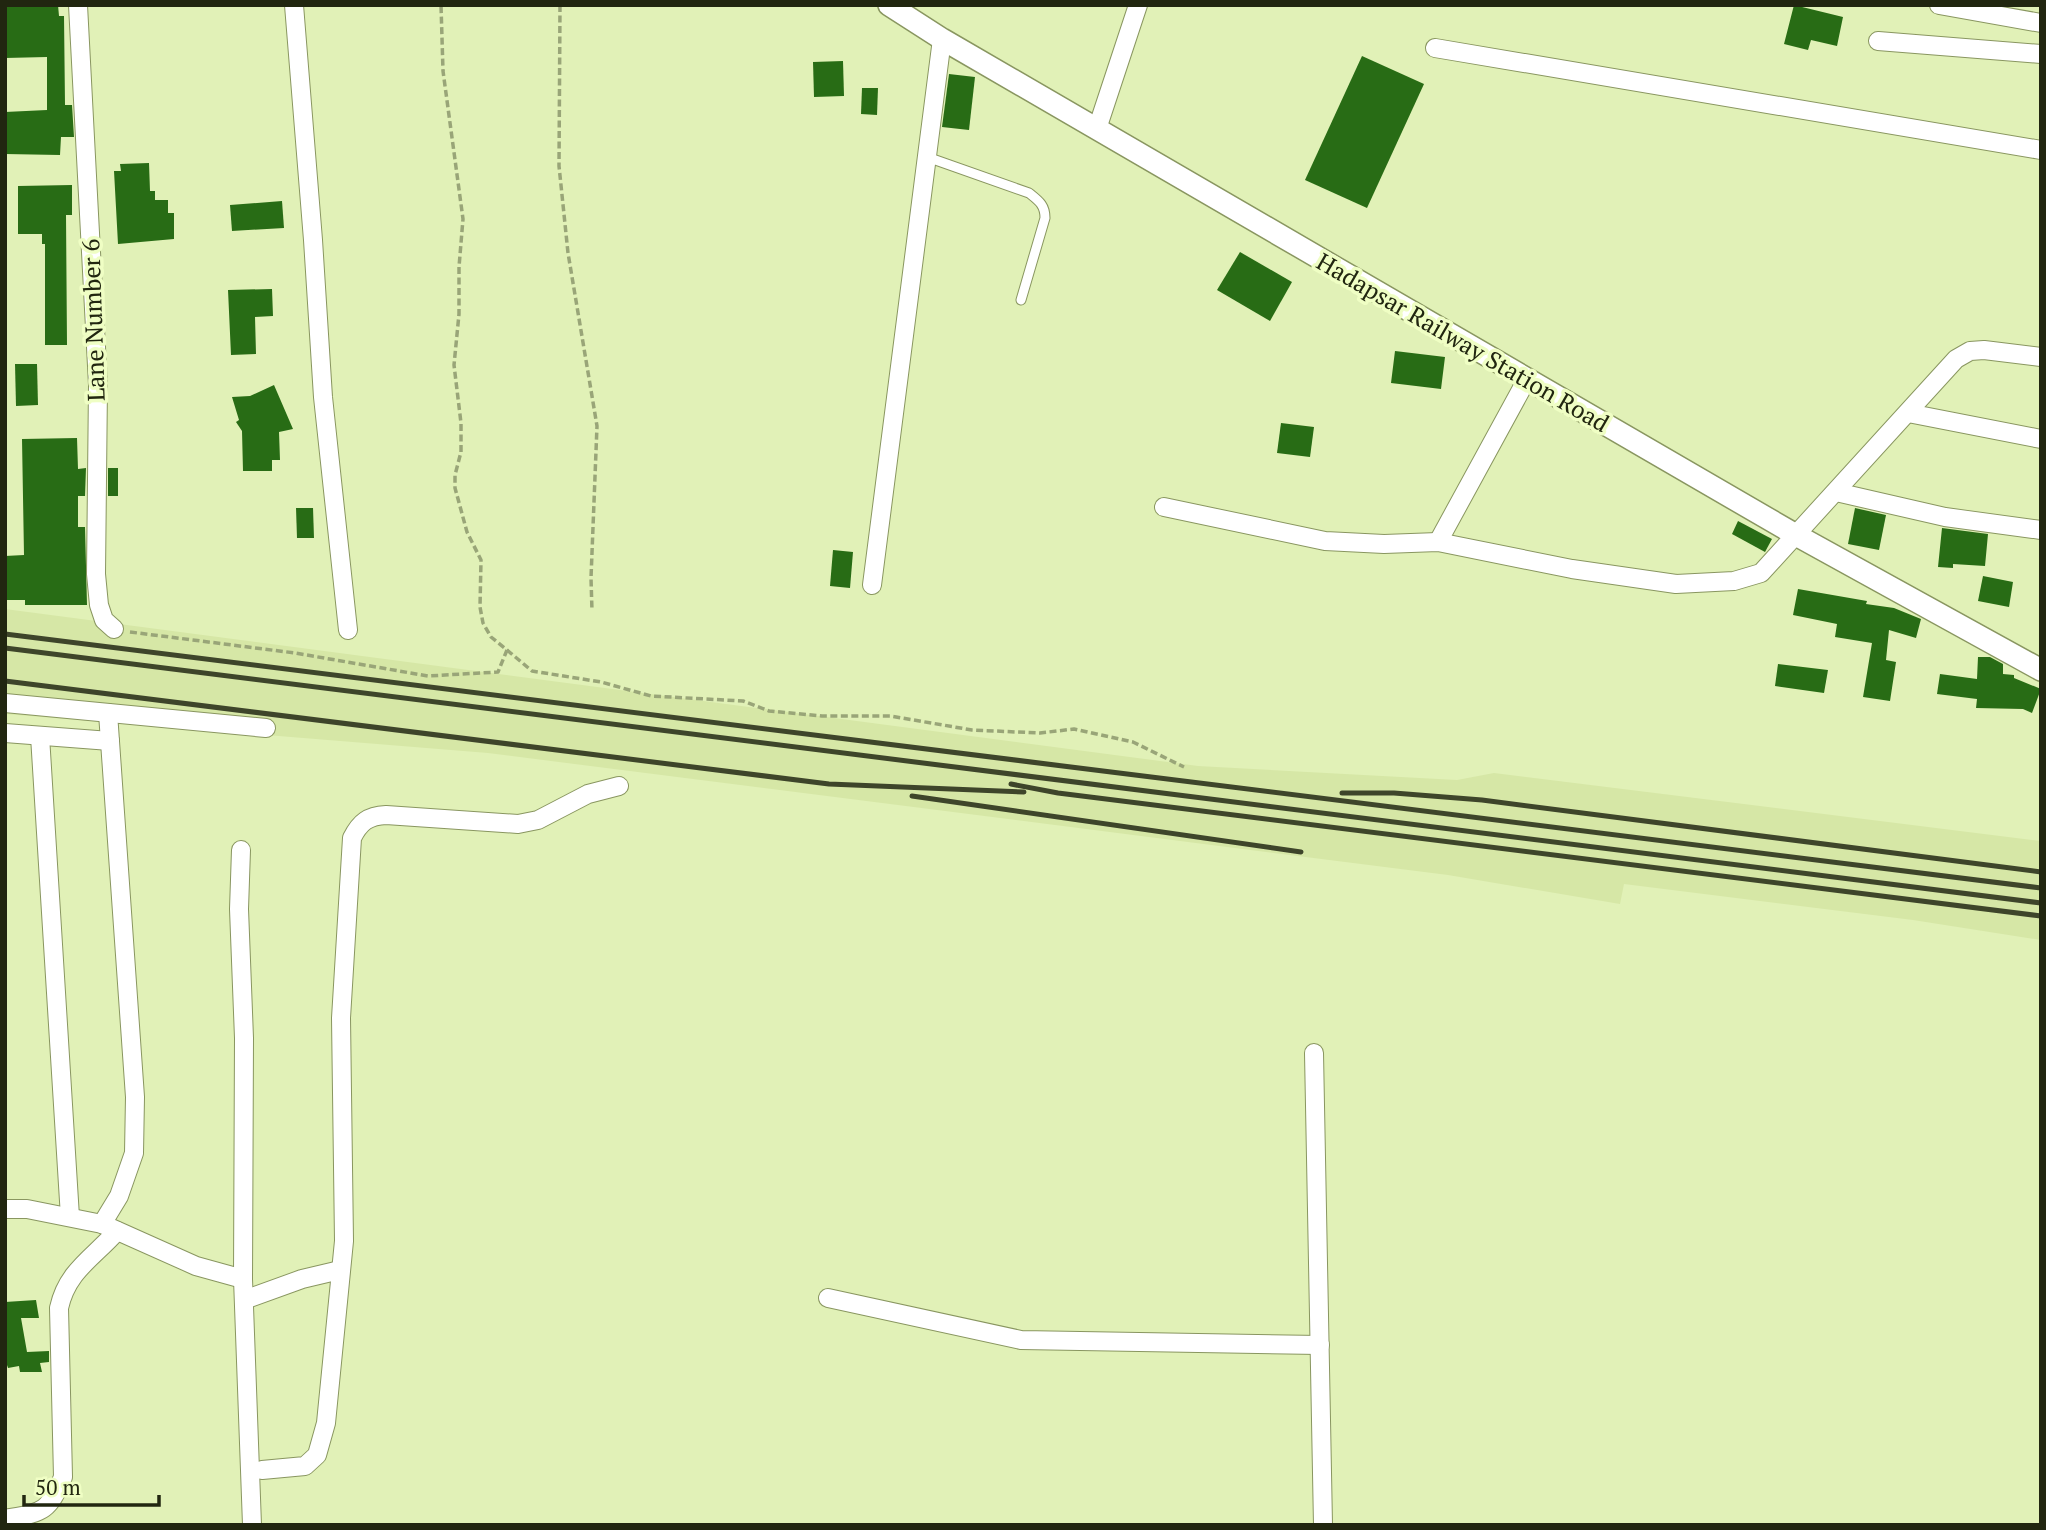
<svg xmlns="http://www.w3.org/2000/svg" width="2046" height="1530" viewBox="0 0 2046 1530" font-family="'PT Serif',serif">
<style>
.built{fill:#d6e7a6}
.building{fill:#286c15}
.lines{fill:none;stroke-linecap:round;stroke-linejoin:round}
.service-casing{stroke:#899660;stroke-width:11}
.minor-casing{stroke:#899660;stroke-width:20}
.tertiary-casing{stroke:#899660;stroke-width:24}
.path{stroke:#99a578;stroke-width:3.5;stroke-dasharray:7 3.5;stroke-linecap:butt}
.service{stroke:#fff;stroke-width:9}
.minor{stroke:#fff;stroke-width:18}
.tertiary{stroke:#fff;stroke-width:21}
.rail{stroke:#3e452a;stroke-width:5}
.labels{text-anchor:middle;dominant-baseline:central;stroke-width:7;stroke-linejoin:round;paint-order:stroke}
.street-label{font-size:24px;fill:#212610;stroke:#effec4}
</style>
<rect width="100%" height="100%" fill="#e1f1b7"/>
<polygon class="built" points="5,609 1198,766 1457,780 1494,773 2041,841 2041,940 1913,920 1624,884 1620,904 1448,875 488,753 5,714"/>
<g class="building">
<polygon points="5,5 58,5 59,16 64,16 65,105 72,105 74,137 61,137 60,155 5,154 5,112 47,110 47,57 5,58"/>
<polygon points="1794,5 1843,17 1837,46 1811,40 1808,50 1784,44"/>
<polygon points="1362,56 1424,84 1367,208 1305,180"/>
<polygon points="843,61 844,96 814,97 813,62"/>
<polygon points="949,74 975,77 969,130 942,127"/>
<polygon points="862,88 878,88 877,115 861,114"/>
<polygon points="149,163 150,191 155,191 155,200 168,200 168,213 174,213 174,239 118,244 114,171 121,171 120,164"/>
<polygon points="72,185 72,215 66,215 67,345 45,345 45,244 42,244 42,234 18,234 18,186"/>
<polygon points="282,201 284,228 232,231 230,205"/>
<polygon points="1240,252 1292,282 1270,321 1217,290"/>
<polygon points="272,289 273,316 255,317 256,354 231,355 228,290"/>
<polygon points="1395,351 1445,357 1441,389 1391,383"/>
<polygon points="15,364 37,364 38,405 16,406"/>
<polygon points="274,385 293,429 279,432 280,460 272,460 272,471 243,471 242,431 236,422 239,420 232,397 250,396"/>
<polygon points="1281,423 1314,427 1310,457 1277,453"/>
<polygon points="77,438 78,469 86,468 85,496 78,496 78,527 85,527 87,605 25,605 25,600 5,600 5,556 24,555 22,439"/>
<rect x="108" y="468" width="10" height="28"/>
<polygon points="296,508 313,508 314,538 297,538"/>
<polygon points="1855,508 1886,515 1879,550 1848,544"/>
<polygon points="1738,521 1772,539 1765,552 1732,534"/>
<polygon points="1942,528 1988,534 1985,566 1953,564 1953,568 1938,567"/>
<polygon points="833,550 853,552 850,588 830,586"/>
<polygon points="1983,576 2013,582 2009,607 1978,601"/>
<polygon points="1798,589 1867,601 1866,604 1894,608 1921,619 1916,638 1889,630 1886,660 1896,662 1890,701 1863,697 1872,643 1835,637 1837,624 1793,615"/>
<polygon points="1978,657 1990,657 2003,664 2003,674 2014,675 2014,678 2041,689 2032,713 2023,709 1976,708 1977,699 1937,694 1940,674 1977,679"/>
<polygon points="1778,664 1828,670 1824,693 1775,686"/>
<polygon points="36,1300 39,1318 21,1318 27,1352 49,1351 49,1362 40,1363 42,1372 20,1372 19,1366 8,1368 5,1359 5,1302"/>
</g>
<g class="lines">
<g class="service-casing">
<path id="service" d="M927 157 1029 193C1039 201 1045 205 1045 218L1021 300"/>
</g>
<g class="minor-casing">
<g id="minor">
<polyline points="78,5 98,385 96,574 99,605 104,620 114,629"/>
<polyline points="294,5 313,240 323,397 348,630"/>
<polyline points="1939,5 2041,23"/>
<polyline points="1878,41 2041,54"/>
<polyline points="1435,48 2041,150"/>
<polyline points="1097,129 1138,5"/>
<polyline points="1908,413 2041,439"/>
<polyline points="1836,492 1945,517 2041,530"/>
<polyline points="1164,507 1325,541 1384,544 1438,542 1572,569 1676,584 1734,581 1761,573 1956,359 1970,351 1984,350 2041,357"/>
<polyline points="1438,542 1527,379"/>
<polyline points="872,585 942,39"/>
<polyline points="5,703 266,728"/>
<polyline points="5,733 110,741"/>
<polyline points="40,736 70,1217"/>
<polyline points="241,850 239,909 244,1038 243,1279 252,1525"/>
<polyline points="1314,1053 1323,1525"/>
<polyline points="5,1209 27,1209 102,1224 196,1266 243,1279"/>
<polyline points="102,1224 119,1196 134,1153 135,1097 108,713"/>
<polyline points="828,1298 1021,1340 1320,1345"/>
<polyline points="244,1300 302,1279 340,1270"/>
<path d="M262 1470 305 1466 317 1455 326 1423 344 1241 341 1018 352 838C360 822 368 816 386 815L518 824 538 820 588 794 619 786"/>
<path d="M5 1519C43 1512 48 1513 63 1477L59 1308C67 1271 93 1258 117 1231"/>
</g>
</g>
<g class="tertiary-casing">
<polyline id="tertiary" points="889,5 942,39 1796,535 2041,670"/>
</g>
<g class="path">
<polyline points="560,5 559,166 568,253 597,426 591,578 592,611"/>
<polyline points="130,632 295,653 428,676 498,672 507,650 491,637 483,623 480,607 481,560 467,532 455,488 455,475 461,452 461,423 454,365 459,314 459,267 463,219 443,71 441,5"/>
<polyline points="507,650 532,671 601,682 651,696 743,701 769,711 822,716 890,716 972,730 1040,733 1074,729 1133,742 1184,767"/>
</g>
<use href="#service" class="service"/>
<use href="#minor" class="minor"/>
<use href="#tertiary" class="tertiary"/>
<g class="rail">
<polyline points="5,634 2041,888"/>
<polyline points="5,648 2041,903"/>
<polyline points="5,681 829,784 1024,792"/>
<polyline points="1011,784 1058,793 2041,916"/>
<polyline points="1342,793 1394,793 1482,800 2041,872"/>
<polyline points="912,796 1301,852"/>
</g>
</g>
<g class="labels">
<g class="street-label">
<text transform="translate(93 320) rotate(-92)">Lane Number 6</text>
<text transform="translate(1463 342) rotate(30)">Hadapsar Railway Station Road</text>
</g>
</g>
<rect width="2046" height="1530" fill="none" stroke="#212610" stroke-width="14"/>
<path d="M24 1495v10h135v-10" fill="none" stroke="#212610" stroke-width="3.5"/>
<text x="35" y="1495" font-size="21" fill="#212610" stroke="#effec4" stroke-width="5" paint-order="stroke">50 m</text>
</svg>
